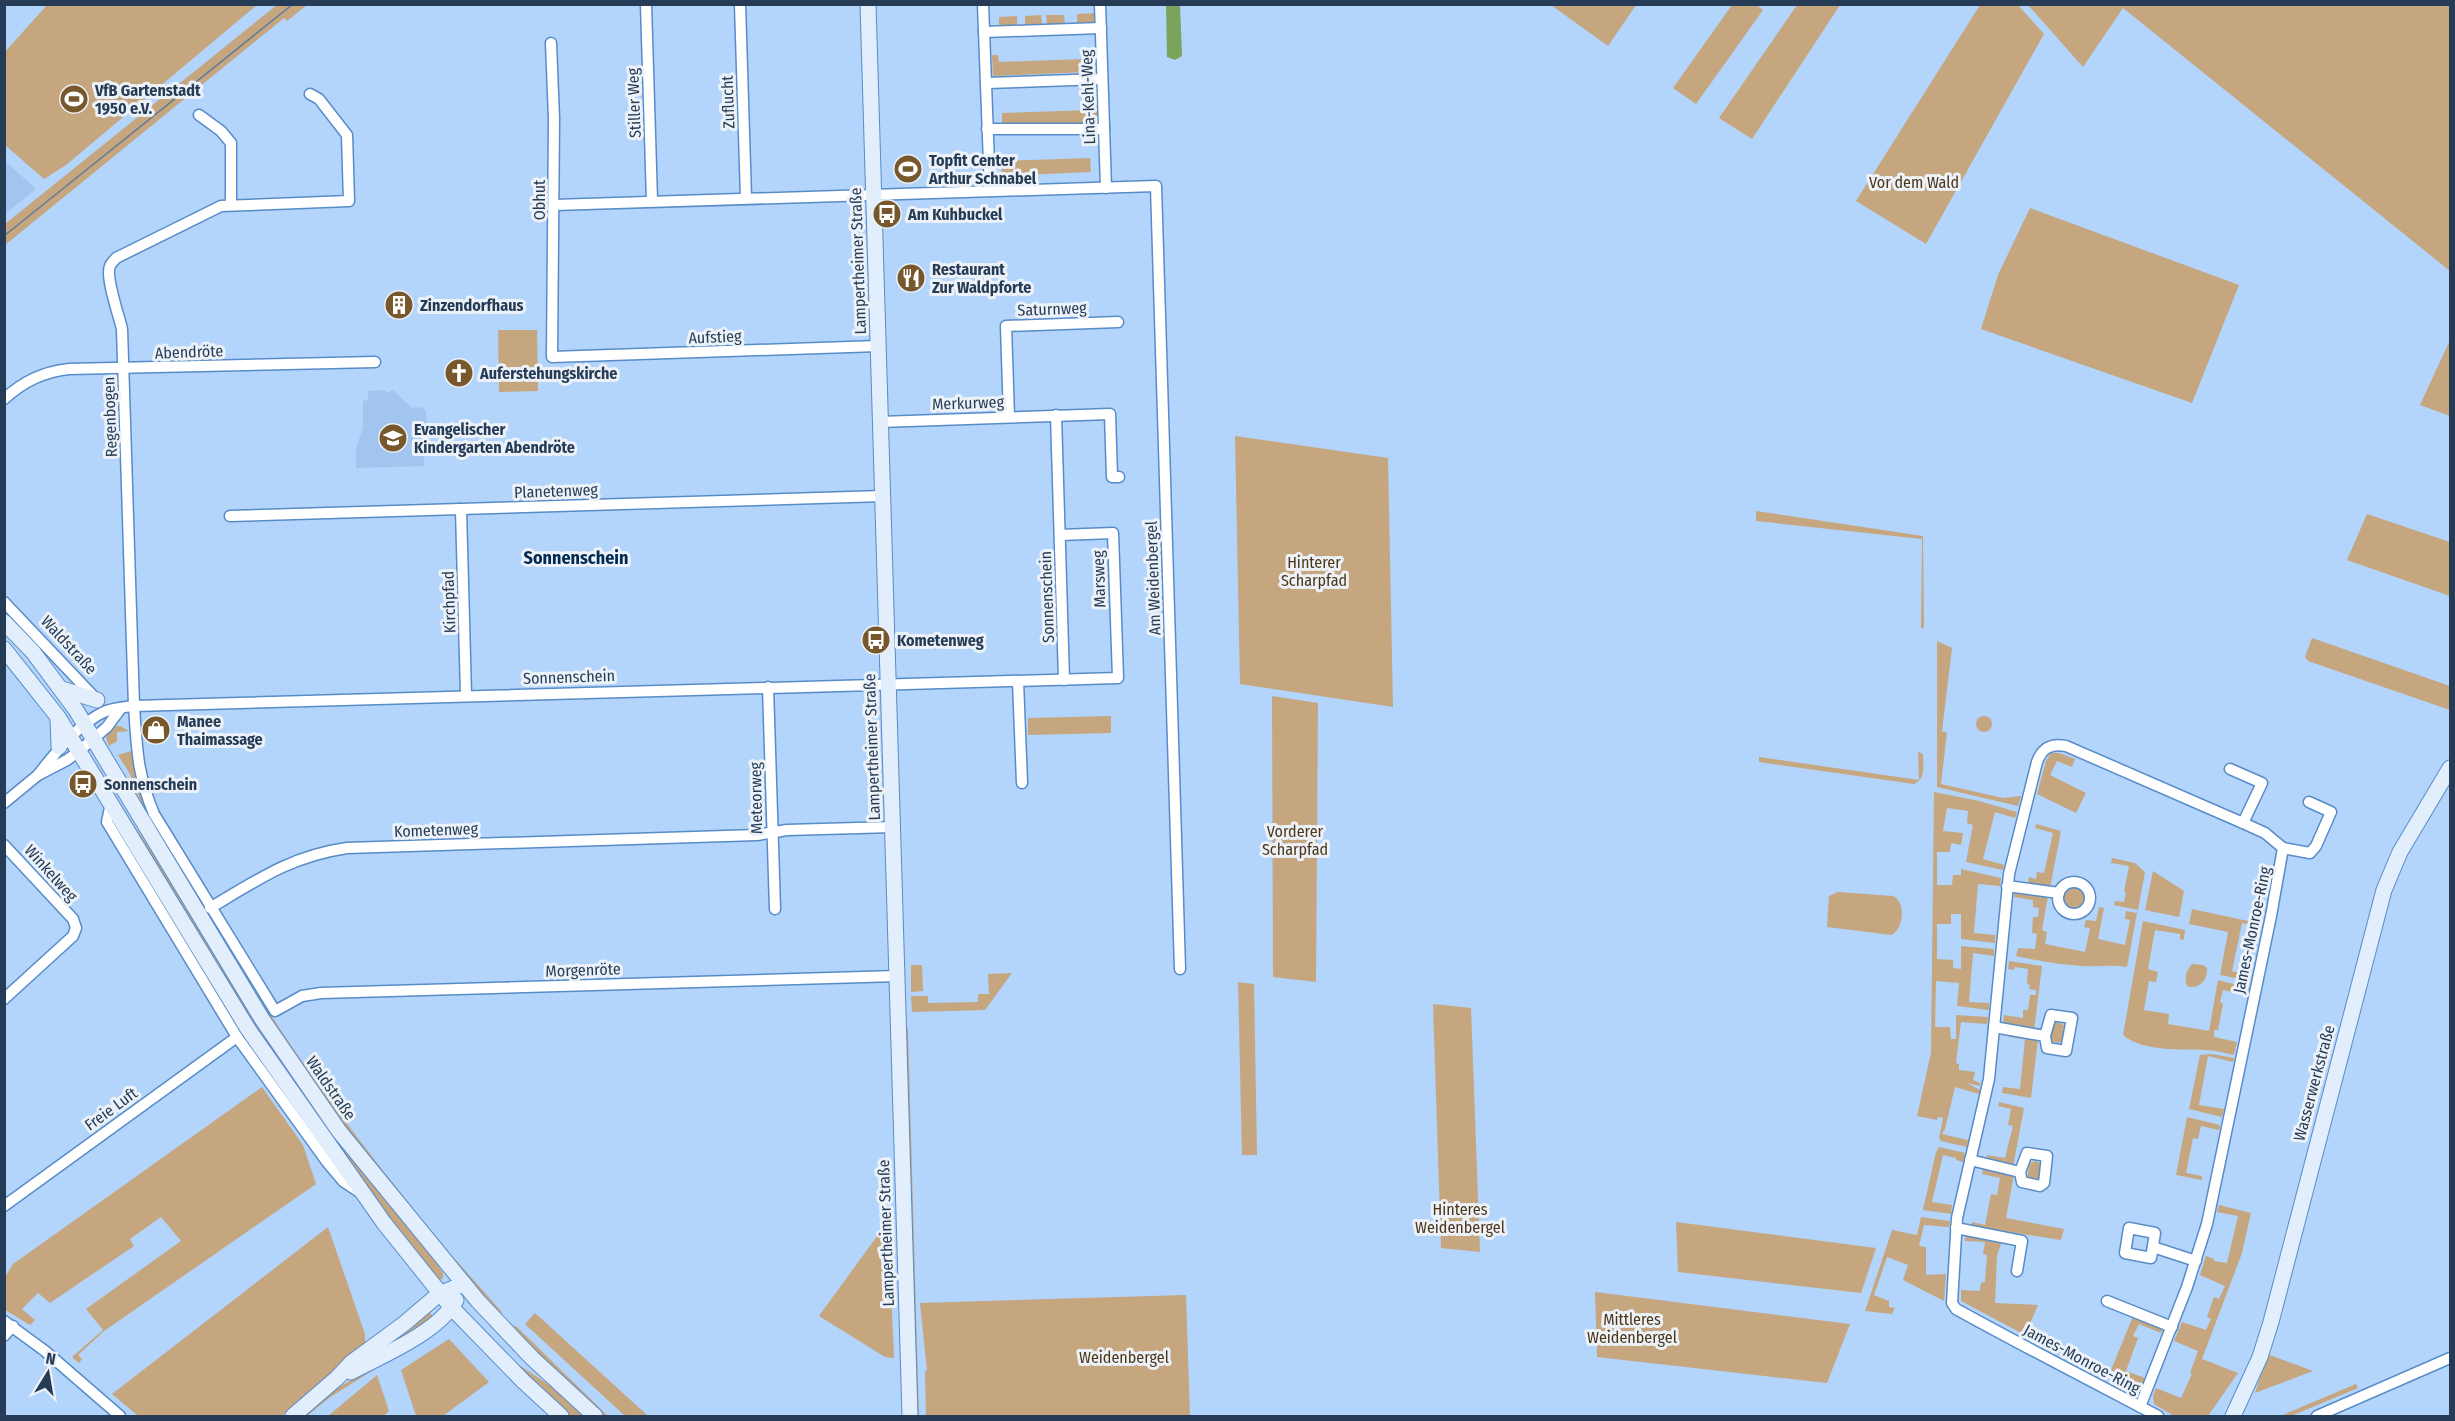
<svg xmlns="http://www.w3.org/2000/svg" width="2455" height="1421" viewBox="0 0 2455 1421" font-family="'Fira Sans Condensed',sans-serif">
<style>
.built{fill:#a1c5ee}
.green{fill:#c5a67f}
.water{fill:#7ba35c}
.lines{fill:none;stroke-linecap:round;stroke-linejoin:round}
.street-casing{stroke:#588cc8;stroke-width:13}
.secondary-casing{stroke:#588cc8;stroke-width:17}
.street{stroke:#fff;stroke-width:10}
.secondary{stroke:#e2eefb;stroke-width:15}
.tram{stroke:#617b9b;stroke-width:1.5}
.labels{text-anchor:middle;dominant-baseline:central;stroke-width:6;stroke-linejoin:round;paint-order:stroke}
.poi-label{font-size:16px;font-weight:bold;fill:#263c56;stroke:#edf2f9;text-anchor:start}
.street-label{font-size:16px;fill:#263c56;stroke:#edf2f9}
.park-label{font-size:16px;fill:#4c3617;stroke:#edf2f9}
.neighbourhood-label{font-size:18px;font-weight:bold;fill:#012a52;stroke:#edf2f9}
</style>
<rect width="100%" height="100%" fill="#b3d4fb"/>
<g class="built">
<polygon points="5,161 36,189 5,214"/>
<polygon points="385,390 387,393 393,390 412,408 421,407 426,411 428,455 424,456 424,466 356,468 356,448 363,428 363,401 368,400 368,391"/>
</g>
<g class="green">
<polygon points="278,4 307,5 287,21 284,18 5,245 5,224"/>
<polygon points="47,5 47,4 257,5 66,165 44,179 5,145 4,53"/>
<polygon points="1551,5 1636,5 1608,46"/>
<polygon points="1732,5 1756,5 1763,10 1696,104 1673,88"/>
<polygon points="1797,5 1840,5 1752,139 1719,118"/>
<polygon points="1980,5 2018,5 2044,34 1926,244 1856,201"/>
<polygon points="2028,5 2450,5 2450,271 2123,8 2083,67"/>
<polygon points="1095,13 1096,23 1077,23 1077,14"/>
<polygon points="1041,15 1042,25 1025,25 1025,16"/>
<polygon points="1046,15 1064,15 1065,24 1047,24"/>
<polygon points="1017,16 1017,25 999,26 999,17"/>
<polygon points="1083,53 1088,53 1089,72 993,76 992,55 998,55 999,62 1083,59"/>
<polygon points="1092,104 1097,104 1098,124 1002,127 1002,113 1092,110"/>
<polygon points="1090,158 1091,172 1002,176 1001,161"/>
<polygon points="2030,208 2239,285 2192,403 1981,329 1998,275"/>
<polygon points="498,330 537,330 538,391 499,392"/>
<polygon points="2450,340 2450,416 2420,405"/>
<polygon points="1235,436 1388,458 1393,707 1240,684"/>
<polygon points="1756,511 1923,536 1924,628 1921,628 1922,539 1756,521"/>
<polygon points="2367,514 2450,542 2450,596 2347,560"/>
<polygon points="2312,638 2450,686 2450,710 2308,661 2305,657"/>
<polygon points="1937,641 1952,648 1942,731 1947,733 1941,784 2003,798 2021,796 2018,806 1937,787"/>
<polygon points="1272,696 1318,703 1316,982 1273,977"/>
<polygon points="1111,716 1111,733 1028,735 1028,718"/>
<circle cx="1984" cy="724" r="8"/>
<polygon points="115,726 120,726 129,731 117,732 117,741 109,746 106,738 109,730"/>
<path d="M131 751 139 789 147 809C200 898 251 990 311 1074 354 1135 400 1193 448 1251L446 1255 377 1173 244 981 144 810 130 774 118 755Z"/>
<path d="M1918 752 1923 754C1923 767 1926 778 1914 784L1759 762V757L1919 780Z"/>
<polygon points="2051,753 2059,753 2075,759 2072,767 2057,761 2050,775 2086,793 2076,813 2037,794 2046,761"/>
<polygon points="97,765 135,827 443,1273 443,1278 437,1282 286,1077 94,766"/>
<polygon points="1934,792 1979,801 2017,812 2015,818 1995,812 1983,859 2004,865 2003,870 1966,862 1973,825 1967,823 1968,811 1947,808 1943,831 1963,833 1961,845 1951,843 1950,852 1937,852 1937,885 1952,885 1953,875 1961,875 1961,869 2001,878 2000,886 1978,884 1974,933 1995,935 1995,943 1961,939 1961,914 1951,914 1951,924 1937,924 1937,959 1953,960 1953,968 1961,969 1961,946 1994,949 1994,956 1973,953 1969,1002 1989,1003 1989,1010 1957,1006 1959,983 1936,981 1935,1027 1950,1027 1951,1039 1956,1039 1956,1015 1988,1017 1987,1024 1961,1022 1956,1063 1959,1064 1959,1070 1975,1072 1973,1080 1980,1083 1980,1086 1967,1083 1980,1090 1979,1094 1955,1087 1945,1129 1942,1134 1968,1140 1967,1147 1941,1141 1939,1138 1943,1118 1938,1117 1937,1120 1917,1116 1931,1053"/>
<polygon points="2036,824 2061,831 2050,888 2028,884 2029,877 2036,879 2037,872 2044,873 2053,833 2035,828"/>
<polygon points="2112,858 2135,863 2145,872 2138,910 2114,905 2115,901 2124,902 2126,893 2124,892 2129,866 2111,863"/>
<polygon points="2153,871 2184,891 2179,917 2145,910"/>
<circle cx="2074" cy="898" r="10"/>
<path d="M2015 890 2048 896 2042 930 2047 932 2045 944 2085 952 2090 928 2084 927 2086 920 2096 921 2099 907 2104 908 2098 939 2125 945 2130 920 2125 919 2126 911 2137 913 2127 967C2112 964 2099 967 2083 966 2060 965 2039 961 2016 956L2018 948 2035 949 2037 934 2032 933 2033 917H2038L2039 908 2033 907V900L2014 897Z"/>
<path d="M1838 892 1893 896C1906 902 1904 929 1891 935L1827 927 1829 896Z"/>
<polygon points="2192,909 2262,924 2259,934 2254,933 2255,926 2242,923 2232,971 2245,974 2246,972 2251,973 2250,981 2220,975 2228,932 2189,924"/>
<path d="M2143 921 2185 930 2184 940 2180 939V934L2155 930 2148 969 2158 972 2156 982 2149 981 2144 1010 2169 1014 2168 1024 2209 1031 2218 980 2249 988 2247 995 2223 990 2220 1002 2223 1004 2218 1030H2214V1037L2237 1042 2234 1055C2225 1053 2215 1050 2206 1050 2182 1049 2142 1052 2123 1035Z"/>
<polygon points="2009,961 2042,966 2034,1031 2003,1024 2004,1015 2023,1018 2023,1010 2028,1010 2030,995 2036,995 2036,990 2029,989 2030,985 2027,984 2028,969 2015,967 2014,970 2008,969"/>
<path d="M2192 964 2203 965 2207 968C2208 980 2199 990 2187 986 2184 979 2186 970 2192 964Z"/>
<polygon points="911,965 922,965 923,991 911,992"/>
<polygon points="1012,973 985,1010 912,1012 911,996 928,996 928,1003 978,1002 978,994 989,994 988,974"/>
<polygon points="1238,982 1254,984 1257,1155 1242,1155"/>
<polygon points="1433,1004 1471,1008 1480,1252 1441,1248"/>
<polygon points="2056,1022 2064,1025 2062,1040 2059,1043 2051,1041 2052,1025"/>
<polygon points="904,1028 908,1029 919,1416 916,1416"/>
<polygon points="2010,1033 2038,1039 2031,1098 2002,1093 2003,1087 2020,1089 2025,1039 2009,1037"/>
<polygon points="2212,1054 2234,1058 2233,1062 2208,1056 2199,1105 2224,1109 2222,1117 2189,1109 2200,1055"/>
<polygon points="262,1087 303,1145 316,1184 104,1331 78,1355 82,1359 79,1363 72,1357 103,1330 86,1309 181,1241 161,1217 130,1239 134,1246 50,1303 38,1293 22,1309 35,1320 30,1325 5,1310 5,1277 13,1264"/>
<polygon points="1999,1102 2024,1108 2013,1167 1986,1161 1987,1155 2005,1158 2013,1126 2008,1125 2011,1109 1998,1106"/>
<polygon points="2187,1117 2220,1125 2219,1130 2201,1126 2198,1139 2193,1138 2186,1173 2202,1176 2202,1180 2176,1175"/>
<polygon points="1939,1147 1965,1153 1963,1162 1956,1160 1956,1158 1943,1155 1932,1202 1952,1205 1951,1214 1923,1210 1936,1152"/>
<polygon points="2036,1161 2041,1164 2039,1181 2027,1178 2030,1163"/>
<polygon points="1984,1167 2014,1174 2006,1218 2064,1229 2061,1240 1971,1226 1972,1222 1985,1225 1991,1194 1997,1195 2000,1178 1982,1174"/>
<polygon points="2219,1205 2251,1213 2242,1253 2202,1359 2238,1373 2208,1416 2174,1416 2154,1404 2153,1396 2156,1388 2181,1398 2192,1374 2190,1373 2198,1351 2174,1341 2182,1322 2206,1330 2211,1319 2207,1317 2214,1297 2219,1299 2225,1286 2200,1275 2206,1256 2214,1259 2214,1261 2227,1263 2238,1216 2217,1212"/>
<polygon points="1921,1217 1950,1221 1949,1227 1924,1225 1919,1246 1926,1247 1926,1275 1946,1274 1944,1301 1903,1280 1908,1265 1887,1257 1874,1295 1889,1301 1889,1307 1895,1308 1892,1314 1865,1311 1892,1230 1917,1235"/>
<polygon points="888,1221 894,1358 885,1357 819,1316"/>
<polygon points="1676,1222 1876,1248 1861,1293 1678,1272"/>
<polygon points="328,1227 365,1334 365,1345 282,1416 138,1416 112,1394"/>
<polygon points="1966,1234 2002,1241 1997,1256 1995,1303 2038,1305 2025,1335 1961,1301 1961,1290 1980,1291 1981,1283 1985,1282 1987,1255 1983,1254 1985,1242 1965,1241"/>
<polygon points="455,1259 501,1311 504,1321 450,1260"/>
<polygon points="1595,1292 1850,1324 1827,1383 1597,1357"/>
<polygon points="1186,1295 1190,1416 926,1416 925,1371 927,1371 920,1303"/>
<polygon points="459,1305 516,1363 557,1390 586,1416 570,1416 510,1362"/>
<polygon points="427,1310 434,1317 385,1349 383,1345"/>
<polygon points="535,1313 647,1415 649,1416 625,1416 525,1324"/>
<polygon points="2134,1314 2164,1326 2161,1333 2139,1324 2133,1336 2138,1338 2126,1371 2145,1378 2142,1385 2111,1370"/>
<polygon points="516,1326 608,1416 603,1416 511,1327"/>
<polygon points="449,1339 489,1382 443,1416 416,1416 401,1370"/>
<polygon points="2267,1354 2313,1371 2255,1393"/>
<path d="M378 1367 329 1398 307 1416H300C325 1396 348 1379 378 1367Z"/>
<polygon points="377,1375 389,1411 384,1416 328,1416"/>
<polygon points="2356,1384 2358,1388 2291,1416 2280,1416"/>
</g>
<polygon class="water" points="1166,5 1180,5 1182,56 1175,60 1167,57"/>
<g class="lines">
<g class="street-casing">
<g id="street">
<polyline points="646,4 652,201"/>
<polyline points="740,4 746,198"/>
<polyline points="983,4 990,191"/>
<polyline points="1100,4 1106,188"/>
<polyline points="984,32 1101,28"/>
<polyline points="551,43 554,119 552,357 878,346"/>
<polyline points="987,83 1102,79"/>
<path d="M310 94 319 99 347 135 349 201 221 206 116 258C114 261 111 263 110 266 105 276 119 316 122 329L134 706C137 749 137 774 154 814L275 1011 302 996 321 993 897 976"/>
<polyline points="199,115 221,131 231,143 231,205"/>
<polyline points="987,129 1104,129"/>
<polyline points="554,205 1156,186 1180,969"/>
<path d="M4 399C24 381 43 372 69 369L375 362"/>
<polyline points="1056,415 1064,680"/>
<polyline points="1009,417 1006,326 1118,322"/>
<polyline points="880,422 1110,414 1112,477 1119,477"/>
<polyline points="461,509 466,695"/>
<polyline points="230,516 883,496"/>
<polyline points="4,602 95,698"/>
<polyline points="1018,681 1022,783"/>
<polyline points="768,687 775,909"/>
<polyline points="2230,769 2262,783 2243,823"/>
<path d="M38 775C55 753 80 722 106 711 115 708 125 707 134 706L1118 678 1113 533 1060 535"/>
<polyline points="4,803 38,775 67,760 79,751 107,727 121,708"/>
<polyline points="111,803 107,822 237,1037 327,1162 343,1181 358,1191"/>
<polyline points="4,845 73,919 76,928 73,936 4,999"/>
<polyline points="2283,848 2310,853 2316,846 2331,812 2309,802"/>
<circle cx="2074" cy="898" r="16"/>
<polyline points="2007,886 2059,893"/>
<path d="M210 908C257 880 291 856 347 848L757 835 787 830 893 827"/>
<polygon points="2051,1015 2072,1018 2066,1051 2047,1048 2045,1036"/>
<polyline points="1994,1027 2045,1036"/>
<polygon points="2027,1153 2047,1156 2044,1183 2040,1186 2022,1182 2020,1172"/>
<polyline points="1970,1160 2020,1172"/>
<polyline points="4,1206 237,1037"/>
<polyline points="1956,1228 2022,1241 2017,1271"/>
<polygon points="2129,1228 2155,1233 2151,1258 2125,1253"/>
<polyline points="2153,1247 2196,1261"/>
<polyline points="2107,1301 2172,1327"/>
<polyline points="4,1321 45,1351 120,1416"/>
<polyline points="4,1336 13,1326"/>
<path d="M2140 1407 2187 1287 2207 1224 2271 916 2283 848 2265 833 2243 823 2066 746C2051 743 2042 748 2037 762L2009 874 1989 1079 1957 1218 1952 1303 1956 1309C2023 1346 2091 1381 2158 1416"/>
<polyline points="2317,1416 2450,1358"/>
</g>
</g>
<g class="secondary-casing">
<g id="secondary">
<polyline points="868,4 910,1416"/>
<polyline points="4,622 33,652 76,710 262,1019 339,1131 478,1301 532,1358 595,1416"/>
<polyline points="4,649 58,717 248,1029 384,1223 452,1308 523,1381 561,1416"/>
<polyline points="62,689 97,700"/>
<polyline points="58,720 59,747"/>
<path d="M351 1372C383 1355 439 1332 456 1300"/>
<polyline points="293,1416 337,1378 352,1362 405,1323 439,1294 464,1284"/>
<polyline points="2233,1416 2260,1357 2271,1322 2384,890 2400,852 2450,768"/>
</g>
</g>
<use href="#street" class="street"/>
<use href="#secondary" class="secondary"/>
<polyline class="tram" points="4,236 293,4"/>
</g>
<defs>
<g id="stadium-disc" transform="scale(1.5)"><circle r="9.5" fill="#77582d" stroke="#edf2f9"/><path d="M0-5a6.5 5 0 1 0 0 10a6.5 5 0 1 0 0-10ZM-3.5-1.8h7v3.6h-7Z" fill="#fff"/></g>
<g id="bus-disc" transform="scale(1.5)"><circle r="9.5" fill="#77582d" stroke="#edf2f9"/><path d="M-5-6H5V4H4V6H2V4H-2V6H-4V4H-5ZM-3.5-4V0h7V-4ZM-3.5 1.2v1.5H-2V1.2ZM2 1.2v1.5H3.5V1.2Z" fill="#fff"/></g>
<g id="restaurant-disc" transform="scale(1.5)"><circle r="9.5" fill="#77582d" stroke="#edf2f9"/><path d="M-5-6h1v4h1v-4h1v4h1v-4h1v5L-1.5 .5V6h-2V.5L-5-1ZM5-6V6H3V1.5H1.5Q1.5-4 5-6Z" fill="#fff"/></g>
<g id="building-disc" transform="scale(1.5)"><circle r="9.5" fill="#77582d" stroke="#edf2f9"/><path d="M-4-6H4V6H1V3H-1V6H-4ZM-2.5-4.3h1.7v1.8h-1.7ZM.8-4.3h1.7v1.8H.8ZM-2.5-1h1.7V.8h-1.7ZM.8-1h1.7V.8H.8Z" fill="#fff"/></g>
<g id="church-disc" transform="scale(1.5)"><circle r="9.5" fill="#77582d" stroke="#edf2f9"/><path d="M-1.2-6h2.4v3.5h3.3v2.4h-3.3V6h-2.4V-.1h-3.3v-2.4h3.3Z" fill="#fff"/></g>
<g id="school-disc" transform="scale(1.5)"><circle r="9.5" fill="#77582d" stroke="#edf2f9"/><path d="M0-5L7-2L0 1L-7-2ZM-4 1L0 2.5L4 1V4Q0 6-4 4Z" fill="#fff"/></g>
<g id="shop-disc" transform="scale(1.5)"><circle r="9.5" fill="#77582d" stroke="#edf2f9"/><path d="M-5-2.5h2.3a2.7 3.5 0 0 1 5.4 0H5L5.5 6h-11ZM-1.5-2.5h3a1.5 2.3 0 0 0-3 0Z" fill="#fff"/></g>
</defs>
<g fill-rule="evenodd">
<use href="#stadium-disc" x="74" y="99"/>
<use href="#stadium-disc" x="908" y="169"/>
<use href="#bus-disc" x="887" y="214"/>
<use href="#restaurant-disc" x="911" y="278"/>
<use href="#building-disc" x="399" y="305"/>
<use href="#church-disc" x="459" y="373"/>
<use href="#school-disc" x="393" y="438"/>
<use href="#bus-disc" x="876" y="640"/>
<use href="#shop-disc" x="156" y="730"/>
<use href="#bus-disc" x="83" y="784"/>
</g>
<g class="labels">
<g class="poi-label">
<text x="95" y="90">VfB Gartenstadt<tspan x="95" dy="18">1950 e.V.</tspan></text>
<text x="929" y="160">Topfit Center<tspan x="929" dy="18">Arthur Schnabel</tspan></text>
<text x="908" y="214">Am Kuhbuckel</text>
<text x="932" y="269">Restaurant<tspan x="932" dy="18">Zur Waldpforte</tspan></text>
<text x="420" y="305">Zinzendorfhaus</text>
<text x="480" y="373">Auferstehungskirche</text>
<text x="414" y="429">Evangelischer<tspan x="414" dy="18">Kindergarten Abendröte</tspan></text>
<text x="897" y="640">Kometenweg</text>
<text x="177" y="721">Manee<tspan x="177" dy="18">Thaimassage</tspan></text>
<text x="104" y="784">Sonnenschein</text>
</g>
<g class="street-label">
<text transform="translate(1088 97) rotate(-92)">Lina-Kehl-Weg</text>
<text transform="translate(728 102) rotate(-92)">Zuflucht</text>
<text transform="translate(634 103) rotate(-92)">Stiller Weg</text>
<text transform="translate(539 200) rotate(-90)">Obhut</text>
<text transform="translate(858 261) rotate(-92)">Lampertheimer Straße</text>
<text transform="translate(1052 309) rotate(-2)">Saturnweg</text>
<text transform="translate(715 337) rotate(-2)">Aufstieg</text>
<text transform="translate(189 352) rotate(-2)">Abendröte</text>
<text transform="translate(968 403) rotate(-2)">Merkurweg</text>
<text transform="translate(110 417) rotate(-92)">Regenbogen</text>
<text transform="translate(556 491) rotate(-2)">Planetenweg</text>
<text transform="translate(1153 578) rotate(-92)">Am Weidenbergel</text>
<text transform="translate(1099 579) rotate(-92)">Marsweg</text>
<text transform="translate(1047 597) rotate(-92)">Sonnenschein</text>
<text transform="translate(449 602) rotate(-92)">Kirchpfad</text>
<text transform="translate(69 645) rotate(47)">Waldstraße</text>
<text transform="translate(569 677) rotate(-2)">Sonnenschein</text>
<text transform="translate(872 747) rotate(-92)">Lampertheimer Straße</text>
<text transform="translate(756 798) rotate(-91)">Meteorweg</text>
<text transform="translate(436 830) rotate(-2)">Kometenweg</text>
<text transform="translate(51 873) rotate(48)">Winkelweg</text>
<text transform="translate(2252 930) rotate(-78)">James-Monroe-Ring</text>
<text transform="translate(583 970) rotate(-2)">Morgenröte</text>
<text transform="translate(2314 1083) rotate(-75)">Wasserwerkstraße</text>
<text transform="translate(331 1088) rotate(55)">Waldstraße</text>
<text transform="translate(111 1109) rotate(-36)">Freie Luft</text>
<text transform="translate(886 1233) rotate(-92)">Lampertheimer Straße</text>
<text transform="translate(2082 1359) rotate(28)">James-Monroe-Ring</text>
</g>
<g class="park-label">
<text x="1914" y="182">Vor dem Wald</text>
<text x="1314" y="562">Hinterer<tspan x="1314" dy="18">Scharpfad</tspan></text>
<text x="1295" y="831">Vorderer<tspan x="1295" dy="18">Scharpfad</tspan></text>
<text x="1460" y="1209">Hinteres<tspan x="1460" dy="18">Weidenbergel</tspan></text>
<text x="1632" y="1319">Mittleres<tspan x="1632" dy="18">Weidenbergel</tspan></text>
<text x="1124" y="1357">Weidenbergel</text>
</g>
<g class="neighbourhood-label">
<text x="576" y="558">Sonnenschein</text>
</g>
</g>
<rect width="2455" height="1421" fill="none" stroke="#263c56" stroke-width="12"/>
<g transform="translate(48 1373) rotate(11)" stroke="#edf2f9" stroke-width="4.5" paint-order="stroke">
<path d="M0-4.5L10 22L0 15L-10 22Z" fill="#263c56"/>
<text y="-9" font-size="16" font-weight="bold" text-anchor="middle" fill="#263c56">N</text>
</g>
</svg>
